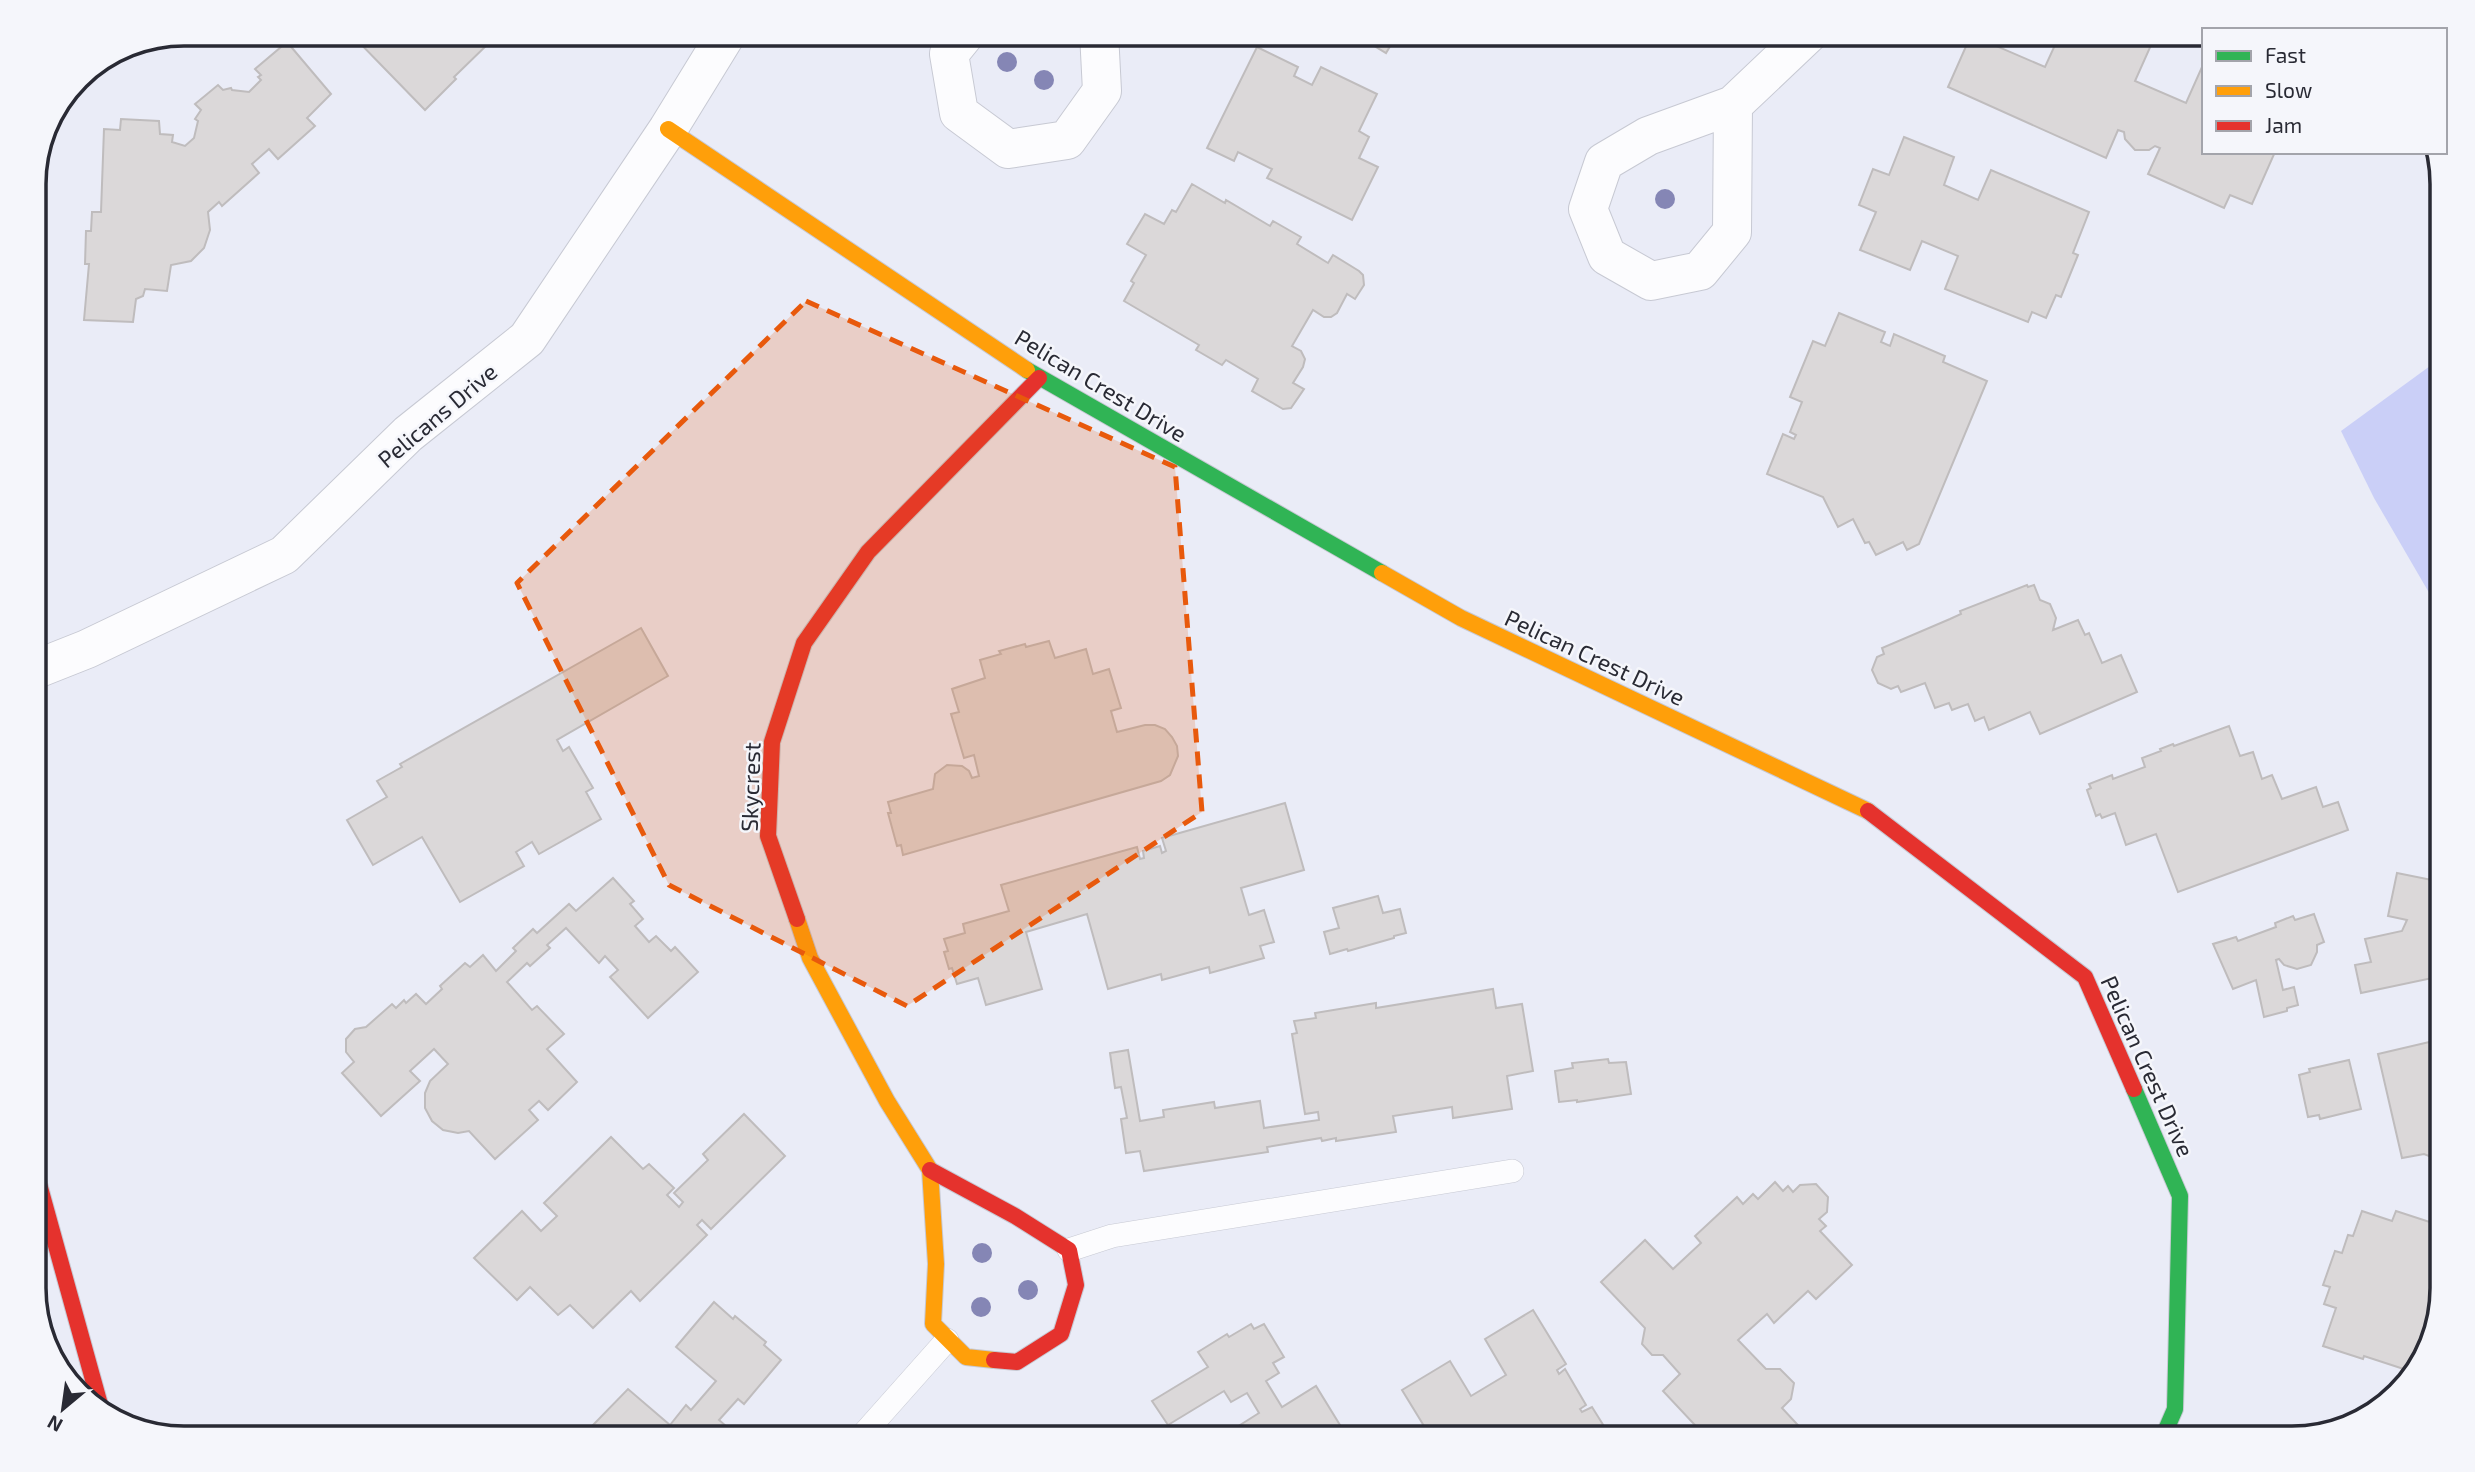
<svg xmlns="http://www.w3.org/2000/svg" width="2475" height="1472" viewBox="0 0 2475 1472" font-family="'Exo 2',sans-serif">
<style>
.green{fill:#cacff7}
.building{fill:#dbd8d9;stroke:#bfbcbd;stroke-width:2}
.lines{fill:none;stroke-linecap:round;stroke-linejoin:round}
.lane-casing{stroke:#c7c9d3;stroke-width:24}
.street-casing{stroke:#c7c9d3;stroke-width:40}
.fast-casing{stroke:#c7c9d3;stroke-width:18}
.slow-casing{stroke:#c7c9d3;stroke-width:18}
.jam-casing{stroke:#c7c9d3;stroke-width:18}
.lane{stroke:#fcfcfe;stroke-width:23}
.street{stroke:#fcfcfe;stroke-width:38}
.fast{stroke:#30b455;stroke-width:16}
.slow{stroke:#ff9f0a;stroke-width:16}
.jam{stroke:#e5322d;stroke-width:16}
.tree{fill:#8586b5}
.marked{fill:#e8590c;fill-opacity:0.2;stroke:#e8590c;stroke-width:5;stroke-dasharray:14 9;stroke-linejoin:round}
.labels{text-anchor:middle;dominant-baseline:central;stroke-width:5;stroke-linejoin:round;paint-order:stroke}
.street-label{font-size:23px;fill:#292a34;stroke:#f5f6fb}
.rim{fill:none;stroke:#292a34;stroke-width:3.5}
</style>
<rect width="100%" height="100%" fill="#eaecf7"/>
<polygon class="green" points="2441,358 2442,615 2374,498 2341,431"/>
<g class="building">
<polygon points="350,33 483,33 491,41 454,77 456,79 425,110"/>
<polygon points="1353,33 1398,33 1386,53"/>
<polygon points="2063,33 2133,33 2152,43 2135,81 2186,103 2202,67 2204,67 2204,152 2275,152 2252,204 2230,195 2224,208 2148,174 2160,148 2155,146 2149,150 2135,150 2125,139 2124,132 2118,130 2106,158 1948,87 1971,35 2045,67 2060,34"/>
<polygon points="287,42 331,94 307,118 315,126 278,159 269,149 252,164 259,173 222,206 219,202 208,212 210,230 204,248 191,261 171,265 167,291 145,289 143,296 136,299 133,322 84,320 89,264 85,264 86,231 91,231 92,212 101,212 104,129 120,130 121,119 159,121 160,134 173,135 172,142 185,146 194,138 198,121 195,119 201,110 195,104 218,85 223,90 231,88 232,90 249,92 261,80 258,77 261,75 255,69"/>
<polygon points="1257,47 1298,67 1294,76 1312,85 1321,67 1377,94 1359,131 1369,137 1359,158 1378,167 1352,220 1267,178 1272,169 1238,152 1234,161 1207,148"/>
<polygon points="1904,137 1954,157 1944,185 1978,200 1991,170 2089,212 2073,253 2078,255 2061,297 2056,295 2046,318 2032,312 2028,322 1945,289 1958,256 1922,241 1910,270 1860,250 1876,212 1859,205 1873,169 1889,175"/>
<polygon points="1192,184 1225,203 1226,200 1270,226 1273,221 1301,237 1297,244 1328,263 1333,255 1359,271 1363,275 1364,285 1355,299 1347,294 1337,313 1331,317 1324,317 1313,310 1292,346 1301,351 1305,359 1303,367 1293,383 1304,389 1291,408 1283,409 1252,391 1258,379 1226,360 1222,365 1196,350 1199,345 1124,301 1134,283 1131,281 1146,255 1127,244 1145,214 1164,224 1172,210 1176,212"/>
<polygon points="1839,313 1885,332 1881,342 1890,346 1894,334 1945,356 1943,362 1987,381 1919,544 1907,550 1903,542 1876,555 1869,542 1865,543 1853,519 1838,527 1823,497 1767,474 1783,434 1794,439 1796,435 1790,432 1802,402 1790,397 1813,341 1825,346"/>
<polygon points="2027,585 2028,587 2034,585 2040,600 2050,604 2056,618 2053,630 2078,620 2085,635 2089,633 2102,663 2121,655 2137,692 2040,734 2030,712 1989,730 1984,717 1975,721 1968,704 1952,710 1949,703 1935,708 1925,683 1901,692 1898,686 1891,689 1878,683 1872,670 1877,657 1884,654 1882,648 1950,619 1961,614 1960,611"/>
<polygon points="641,628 668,676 557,740 563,751 569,747 593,788 586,792 601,819 539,854 532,842 516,852 524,866 460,902 422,837 373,865 347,820 387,797 377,781 402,767 400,764"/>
<polygon points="1049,641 1055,658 1086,649 1093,674 1109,669 1121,708 1111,711 1117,732 1145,725 1155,725 1165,729 1172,737 1177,746 1178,756 1170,775 1161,781 903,855 901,845 897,846 888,813 891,813 888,802 933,789 935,774 947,765 962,766 969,771 972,778 979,776 974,755 964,758 951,714 959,712 952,689 985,678 980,660 1001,654 999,651 1025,644 1026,647"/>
<polygon points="2229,726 2240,756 2253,752 2262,779 2272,775 2282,799 2316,787 2323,807 2338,802 2348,830 2178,892 2156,834 2126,845 2115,813 2102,818 2100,814 2096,816 2087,790 2091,788 2089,784 2112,775 2113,779 2145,767 2142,758 2161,751 2160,749 2173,744 2174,746"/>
<polygon points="1285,803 1304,870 1241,888 1249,915 1264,910 1274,942 1260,946 1264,958 1210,973 1209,967 1162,980 1161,974 1108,989 1087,914 1026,932 1042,989 986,1005 978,978 957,984 952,968 949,969 944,952 948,951 944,939 965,933 963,924 1009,911 1001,885 1137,847 1140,859 1144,858 1143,851 1160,846 1162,853 1166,851 1162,838"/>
<polygon points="2397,873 2442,882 2442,976 2361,993 2355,965 2371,962 2365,939 2402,931 2407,920 2388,916"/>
<polygon points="613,878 634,901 630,904 643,919 635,926 649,942 656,936 671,951 675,947 698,972 648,1018 610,977 618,970 605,956 599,963 566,928 547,945 550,948 530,966 527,963 507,982 532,1010 537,1006 564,1034 547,1049 577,1082 548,1110 539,1101 529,1110 538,1120 495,1159 469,1131 458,1133 443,1130 432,1121 425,1108 425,1093 430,1081 448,1064 434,1049 410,1071 420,1081 381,1116 342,1073 354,1062 346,1052 346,1039 355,1029 366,1027 392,1004 396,1008 404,1000 406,1003 416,994 426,1004 442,989 440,986 465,963 470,967 483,955 496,971 516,951 513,948 533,929 537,933 569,904 576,911"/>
<polygon points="1378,896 1383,913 1400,909 1406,933 1394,936 1394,938 1348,951 1347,949 1330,954 1324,932 1339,928 1333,908"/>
<polygon points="2314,914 2324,942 2317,945 2317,952 2311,965 2297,969 2284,965 2279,959 2276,960 2283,990 2294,987 2298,1005 2287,1008 2287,1011 2264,1017 2256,980 2233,989 2213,944 2236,937 2238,941 2276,927 2275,923 2293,916 2295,920"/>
<polygon points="1493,989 1496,1008 1522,1004 1533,1071 1507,1076 1512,1109 1453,1118 1452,1107 1393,1116 1396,1132 1336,1141 1336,1138 1322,1141 1321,1138 1267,1147 1268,1152 1144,1171 1140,1151 1126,1153 1121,1119 1127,1118 1121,1087 1115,1088 1110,1053 1128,1050 1140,1121 1164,1117 1163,1110 1214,1102 1215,1108 1260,1101 1264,1128 1319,1120 1318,1112 1305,1114 1292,1034 1297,1033 1294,1021 1316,1018 1315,1013 1376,1003 1376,1008"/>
<polygon points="2442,1039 2442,1161 2424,1154 2402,1158 2378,1054"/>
<polygon points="1608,1059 1609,1063 1626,1062 1631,1094 1577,1102 1577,1100 1559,1102 1555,1071 1573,1068 1572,1063"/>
<polygon points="2349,1060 2361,1109 2320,1119 2319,1115 2308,1117 2299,1075 2310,1072 2309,1069"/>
<polygon points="744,1114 785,1156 711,1229 702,1220 697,1225 707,1235 640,1301 631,1291 593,1328 570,1305 558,1315 530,1287 517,1300 474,1258 522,1211 541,1231 557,1216 544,1203 611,1137 643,1169 649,1164 674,1188 667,1195 679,1207 683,1202 674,1193 708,1160 703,1154"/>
<polygon points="1775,1182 1783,1191 1788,1186 1793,1192 1800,1185 1816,1184 1828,1197 1827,1212 1819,1219 1826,1226 1820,1231 1852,1265 1816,1299 1808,1291 1774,1323 1767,1314 1738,1340 1766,1369 1780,1369 1794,1383 1791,1399 1782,1408 1809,1437 1708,1439 1663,1391 1680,1374 1663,1355 1652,1355 1642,1344 1645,1328 1601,1282 1645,1240 1673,1269 1701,1243 1695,1236 1737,1197 1743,1204 1753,1194 1758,1199"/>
<polygon points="2362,1211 2392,1221 2396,1211 2442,1226 2442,1289 2421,1364 2413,1372 2364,1356 2363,1359 2323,1346 2336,1308 2324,1304 2330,1287 2323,1285 2335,1251 2342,1253 2348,1235 2353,1236"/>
<polygon points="714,1302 733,1319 735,1316 766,1342 764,1345 781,1360 744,1404 738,1399 719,1420 741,1439 585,1439 595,1427 593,1425 628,1389 670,1425 686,1405 691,1410 716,1381 676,1347"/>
<polygon points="1533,1310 1566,1364 1557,1370 1559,1374 1565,1369 1586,1405 1580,1409 1582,1412 1592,1407 1612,1439 1432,1439 1402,1390 1450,1361 1471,1396 1506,1375 1485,1339"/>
<polygon points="1251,1324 1254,1329 1264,1324 1284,1357 1273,1363 1279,1373 1266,1381 1282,1407 1316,1386 1348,1438 1357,1432 1361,1439 1218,1439 1259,1413 1247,1393 1231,1402 1224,1391 1168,1425 1152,1401 1208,1367 1198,1352 1227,1334 1229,1337"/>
</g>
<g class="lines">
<g class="lane-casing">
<g id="lane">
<polyline points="1069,1250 1112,1236 1512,1171"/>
<polyline points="859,1439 947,1340"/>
</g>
</g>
<g class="street-casing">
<g id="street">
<polyline points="966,33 949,54 959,113 1008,149 1067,140 1102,91 1099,33"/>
<polyline points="1733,105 1732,232 1700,271 1651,281 1607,256 1588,209 1604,162 1648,136 1733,105 1809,33"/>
<polyline points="34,670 87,649 284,555 408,434 527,339 668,129 727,33"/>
</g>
</g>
<g class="fast-casing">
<g id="fast">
<polyline points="1027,370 1382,573"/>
<polyline points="2134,1089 2180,1196 2175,1409 2162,1439"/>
</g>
</g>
<g class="slow-casing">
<g id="slow">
<polyline points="668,129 1027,370"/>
<polyline points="1382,573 1461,618 1868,811"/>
<polyline points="797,919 810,958 887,1101 930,1170 936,1264 933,1324 966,1357 994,1360"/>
</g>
</g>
<g class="jam-casing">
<g id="jam">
<polyline points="1868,811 2085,977 2134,1089"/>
<polyline points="797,919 768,836 772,742 804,643 868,552 1039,378"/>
<polyline points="34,1166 102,1412"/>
<polyline points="930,1170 1015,1216 1069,1250 1076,1285 1061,1334 1017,1362 994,1360"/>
</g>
</g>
<use href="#lane" class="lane"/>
<use href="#street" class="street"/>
<use href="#fast" class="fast"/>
<use href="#slow" class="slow"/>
<use href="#jam" class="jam"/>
</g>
<g class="tree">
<circle cx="1007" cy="62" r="10"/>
<circle cx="1044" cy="80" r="10"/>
<circle cx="1665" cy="199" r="10"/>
<circle cx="982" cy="1253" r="10"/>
<circle cx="1028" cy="1290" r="10"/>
<circle cx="981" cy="1307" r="10"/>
</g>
<path class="marked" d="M806 301 1175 467 1202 812 907 1006 669 885 517 583Z"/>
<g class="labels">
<g class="street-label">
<text transform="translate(1101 385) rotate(31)">Pelican Crest Drive</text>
<text transform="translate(437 415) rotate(-40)">Pelicans Drive</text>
<text transform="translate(1595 657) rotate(25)">Pelican Crest Drive</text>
<text transform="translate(750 787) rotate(-88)">Skycrest</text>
<text transform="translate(2148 1066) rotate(66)">Pelican Crest Drive</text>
</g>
</g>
<path d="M0 0H2475V1472H0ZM184 46H2292A138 138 0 0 1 2430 184V1288A138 138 0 0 1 2292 1426H184A138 138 0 0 1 46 1288V184A138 138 0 0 1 184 46Z" fill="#f5f6fb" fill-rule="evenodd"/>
<path class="rim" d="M184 46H2292A138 138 0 0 1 2430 184V1288A138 138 0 0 1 2292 1426H184A138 138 0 0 1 46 1288V184A138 138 0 0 1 184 46Z"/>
<rect x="2202" y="28" width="245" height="126" fill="#f5f6fb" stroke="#a3a4ab" stroke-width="2"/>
<rect x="2216" y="51" width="35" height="10" fill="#30b455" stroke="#a3a4ab" stroke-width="2"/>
<text x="2265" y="63" font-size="21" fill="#292a34">Fast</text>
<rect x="2216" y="86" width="35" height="10" fill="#ff9f0a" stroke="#a3a4ab" stroke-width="2"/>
<text x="2265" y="98" font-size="21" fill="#292a34">Slow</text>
<rect x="2216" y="121" width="35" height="10" fill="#e5322d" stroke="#a3a4ab" stroke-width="2"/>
<text x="2265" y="133" font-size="21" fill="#292a34">Jam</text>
<g transform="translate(63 1409) rotate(209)" stroke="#f5f6fb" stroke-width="5" paint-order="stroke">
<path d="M0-5L12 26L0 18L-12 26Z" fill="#292a34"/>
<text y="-10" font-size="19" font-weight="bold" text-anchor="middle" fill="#292a34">N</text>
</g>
</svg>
